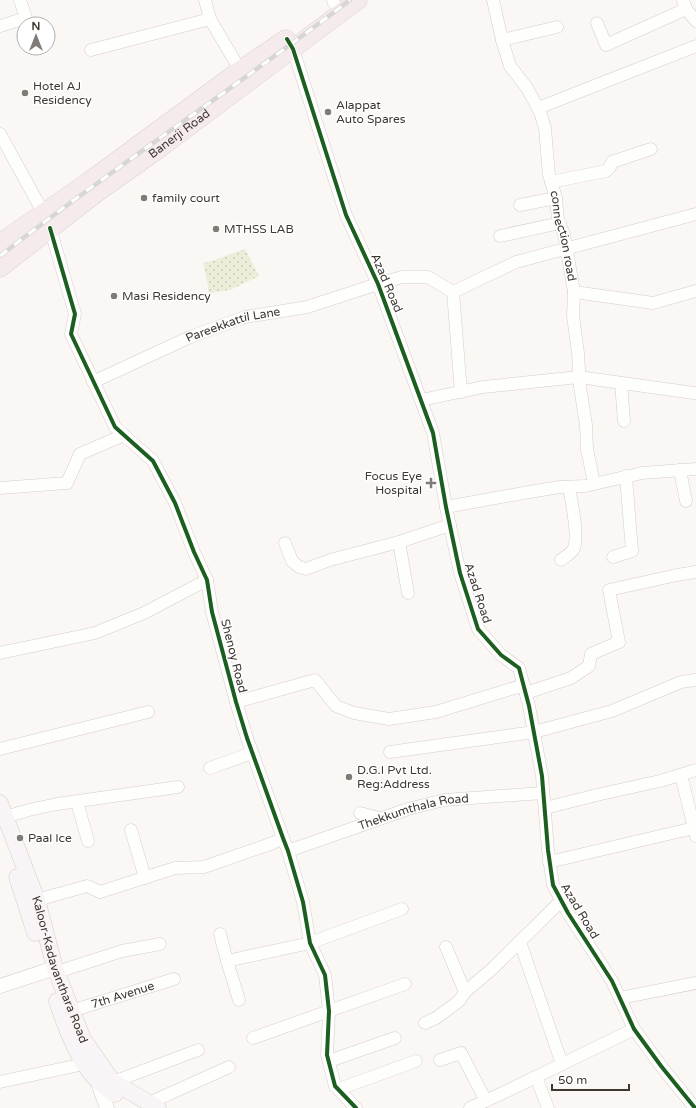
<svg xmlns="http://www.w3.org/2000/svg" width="696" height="1108" viewBox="0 0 696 1108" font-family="'Varela Round',sans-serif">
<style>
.park{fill:url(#park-dots)}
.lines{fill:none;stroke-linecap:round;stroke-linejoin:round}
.minor-casing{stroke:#d3ceca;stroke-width:13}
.tertiary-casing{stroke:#d3ceca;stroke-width:15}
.secondary-casing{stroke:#d3ceca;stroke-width:17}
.primary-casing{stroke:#d7d4d2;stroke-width:19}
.minor{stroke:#fefefd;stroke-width:12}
.tertiary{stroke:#fefefd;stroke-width:14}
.secondary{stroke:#f9f4f5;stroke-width:16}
.primary{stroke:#f5eaec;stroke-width:18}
.rail-casing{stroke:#d7d6d5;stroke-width:4.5}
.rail{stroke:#fff;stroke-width:3;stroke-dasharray:9;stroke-linecap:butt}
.cycleway-casing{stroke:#fff;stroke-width:6}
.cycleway{stroke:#1b5e20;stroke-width:4}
.poi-dot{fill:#807b75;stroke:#fff;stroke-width:1.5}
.labels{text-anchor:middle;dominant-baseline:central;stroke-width:3;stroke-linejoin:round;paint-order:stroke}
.poi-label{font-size:12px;fill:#3f3831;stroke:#fff;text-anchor:start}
.street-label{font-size:12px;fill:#3f3831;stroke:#fff}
</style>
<defs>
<pattern id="park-dots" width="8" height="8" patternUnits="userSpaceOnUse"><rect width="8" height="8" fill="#ededd9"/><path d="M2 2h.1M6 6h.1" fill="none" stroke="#ccb" stroke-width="1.8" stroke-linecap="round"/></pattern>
</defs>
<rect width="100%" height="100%" fill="#faf7f4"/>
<polygon class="park" points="245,249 259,276 230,290 215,292 209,295 207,280 203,263 215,260"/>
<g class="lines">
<g class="minor-casing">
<g id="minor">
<polyline points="205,0 210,19 240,70"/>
<polyline points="333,0 334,3"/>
<path id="s1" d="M493 0 502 40 510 66 527 88 540 112 545 128 549 175 556 198 558 220 564 234 574 292 573 316 578 353 580 387 586 425 587 449 594 483"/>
<polyline points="683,0 686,9 696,21"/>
<polyline points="597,23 606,45 686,9"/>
<polyline points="0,26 26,18 20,0"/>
<polyline points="502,40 557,27"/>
<polyline points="290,43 293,49 346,215 378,284 433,433 446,507 460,573 478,629 501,655 519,668 529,706 542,776 548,850 553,885 568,913 612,981 634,1029 661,1066 695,1108"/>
<polyline points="91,50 210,19"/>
<polyline points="538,108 696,46"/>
<polyline points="0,134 38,203 42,211 42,213"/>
<polyline points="551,182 606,171 610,167 612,162 651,149"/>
<polyline points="520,205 556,198"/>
<polyline points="50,228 75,314 71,334 115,427 153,461 175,503 194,552 207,580 212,612 236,702 247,738 283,838 288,851 303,902 310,943 325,975 329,1011 327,1055 335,1086 356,1108"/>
<polyline points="500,236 560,223"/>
<polyline points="453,292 461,392"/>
<polyline points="574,292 653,303 696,291"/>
<path id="s2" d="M93 382 190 337 245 317 307 307 378 284 402 277H428L453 292 516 262 696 214"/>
<polyline points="621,383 624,421"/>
<polyline points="421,400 483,387 579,377 694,393 696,393"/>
<polyline points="680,470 686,501"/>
<polyline points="0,488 67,483 80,454 124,435"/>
<polyline points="446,507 529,492 560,487 585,486 642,473 696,469"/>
<polyline points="399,542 408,593"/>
<polyline points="285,543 292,561 299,567 306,569 330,560 399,542 450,525"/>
<polyline points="613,557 632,551 626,476"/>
<path d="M561 560C564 557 570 554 573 550 580 538 571 500 569 487"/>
<polyline points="0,653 95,633 144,613 207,580"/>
<polyline points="526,693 571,678 589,666 591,654 619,642 609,590 677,575 696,572"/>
<polyline points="236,702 315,680 336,706 354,713 389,719 436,712 524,685"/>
<polyline points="0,749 148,712"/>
<polyline points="390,752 534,732 612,711 681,682 696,680"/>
<polyline points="210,768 252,753"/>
<polyline points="681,775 696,836"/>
<polyline points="77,802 88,841"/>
<polyline points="545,808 601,794 660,781 696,770"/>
<polyline points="360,813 379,818"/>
<polyline points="5,817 29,810 57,804 178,787"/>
<polyline points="131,830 145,878"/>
<path id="s3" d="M288 851 408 809 444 800 543 793"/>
<polyline points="549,862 694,828"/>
<polyline points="37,900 87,886 100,892 175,868 204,867 273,843 283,838"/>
<polyline points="220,934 227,961 310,943 402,909"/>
<polyline points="520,942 562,1064"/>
<polyline points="446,947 465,992 492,969 561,901"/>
<polyline points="227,961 239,1000"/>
<polyline points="57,972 122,951 160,944"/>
<polyline points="620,998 696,983"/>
<path id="s4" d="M71 1011 174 979"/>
<polyline points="425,1023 436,1018 459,1001 465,992"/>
<polyline points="253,1038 405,984"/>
<polyline points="440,1060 461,1053 486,1101"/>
<polyline points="329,1061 395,1038"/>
<polyline points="536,1077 548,1108"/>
<polyline points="0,1082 84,1064"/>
<polyline points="113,1082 198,1050"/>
<polyline points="339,1089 416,1061"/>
<polyline points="149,1103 229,1067"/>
<polyline points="470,1108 505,1092 634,1029"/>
</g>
</g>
<g class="tertiary-casing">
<g id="tertiary">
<polyline points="0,986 55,968"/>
<polyline points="97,1080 107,1108"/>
</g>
</g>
<g class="secondary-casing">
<g id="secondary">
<path id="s5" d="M0 803 37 900 55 968 83 1039 113 1082 158 1108"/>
<polyline points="17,877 35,933"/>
<path d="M57 1001C65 1026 78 1062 98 1081 103 1086 109 1090 115 1094"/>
</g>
</g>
<g class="primary-casing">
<g id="primary">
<polyline points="0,243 88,182 240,70 286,39"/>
<path id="s6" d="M0 268 98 192 152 154 358 0"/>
</g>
</g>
<use href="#minor" class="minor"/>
<use href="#tertiary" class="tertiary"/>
<use href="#secondary" class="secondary"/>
<use href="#primary" class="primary"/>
<g class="rail-casing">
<path id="rail" d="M0 256C114 167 235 88 350 0"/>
</g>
<use href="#rail" class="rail"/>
<g class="cycleway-casing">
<g id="cycleway">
<polyline points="287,39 293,49 346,215 378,284 433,433 446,507 460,573 478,629 501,655 519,668 529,706 542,776 548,850 553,885 568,913 612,981 634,1029 661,1066 695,1108"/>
<polyline points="50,228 75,314 71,334 115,427 153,461 175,503 194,552 207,580 212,612 236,702 247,738 283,838 288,851 303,902 310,943 325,975 329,1011 327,1055 335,1086 356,1108"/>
</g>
</g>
<use href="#cycleway" class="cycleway"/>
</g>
<g class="poi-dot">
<circle cx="25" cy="93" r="4"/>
<circle cx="328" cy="112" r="4"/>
<circle cx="144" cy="198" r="4"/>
<circle cx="216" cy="229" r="4"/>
<circle cx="114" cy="296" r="4"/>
<path d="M429 477h4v4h4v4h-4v4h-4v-4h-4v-4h4z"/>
<circle cx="349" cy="777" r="4"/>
<circle cx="20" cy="838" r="4"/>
</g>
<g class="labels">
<g class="poi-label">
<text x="33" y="86">Hotel AJ<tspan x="33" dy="14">Residency</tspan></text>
<text x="336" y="105">Alappat<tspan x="336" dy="14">Auto Spares</tspan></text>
<text x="152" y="198">family court</text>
<text x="224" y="229">MTHSS LAB</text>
<text x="122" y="296">Masi Residency</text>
<text x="422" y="476" text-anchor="end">Focus Eye<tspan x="422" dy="14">Hospital</tspan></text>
<text x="357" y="770">D.G.I Pvt Ltd.<tspan x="357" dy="14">Reg:Address</tspan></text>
<text x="28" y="838">Paal Ice</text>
</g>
<g class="street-label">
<text stroke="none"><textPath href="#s6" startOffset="224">Banerji Road</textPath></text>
<text stroke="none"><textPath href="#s1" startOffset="250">connection road</textPath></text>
<text transform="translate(387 283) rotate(67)">Azad Road</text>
<text stroke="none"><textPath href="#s2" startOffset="152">Pareekkattil Lane</textPath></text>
<text transform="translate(478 593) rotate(72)">Azad Road</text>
<text transform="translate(234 656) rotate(76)">Shenoy Road</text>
<text stroke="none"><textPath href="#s3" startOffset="132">Thekkumthala Road</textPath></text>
<text transform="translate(580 911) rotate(59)">Azad Road</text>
<text stroke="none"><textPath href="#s5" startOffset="177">Kaloor-Kadavanthara Road</textPath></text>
<text stroke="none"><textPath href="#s4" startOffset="54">7th Avenue</textPath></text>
</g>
</g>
<g transform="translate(36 36)"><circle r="19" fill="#ffffff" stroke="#b2afad"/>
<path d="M0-3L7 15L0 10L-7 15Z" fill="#807b75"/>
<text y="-6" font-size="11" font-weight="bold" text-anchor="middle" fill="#3f3831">N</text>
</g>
<path d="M552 1084v6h77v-6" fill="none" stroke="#3f3831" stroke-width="2"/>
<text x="558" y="1084" font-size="12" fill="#3f3831" stroke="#ffffff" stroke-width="3" paint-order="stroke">50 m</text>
</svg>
